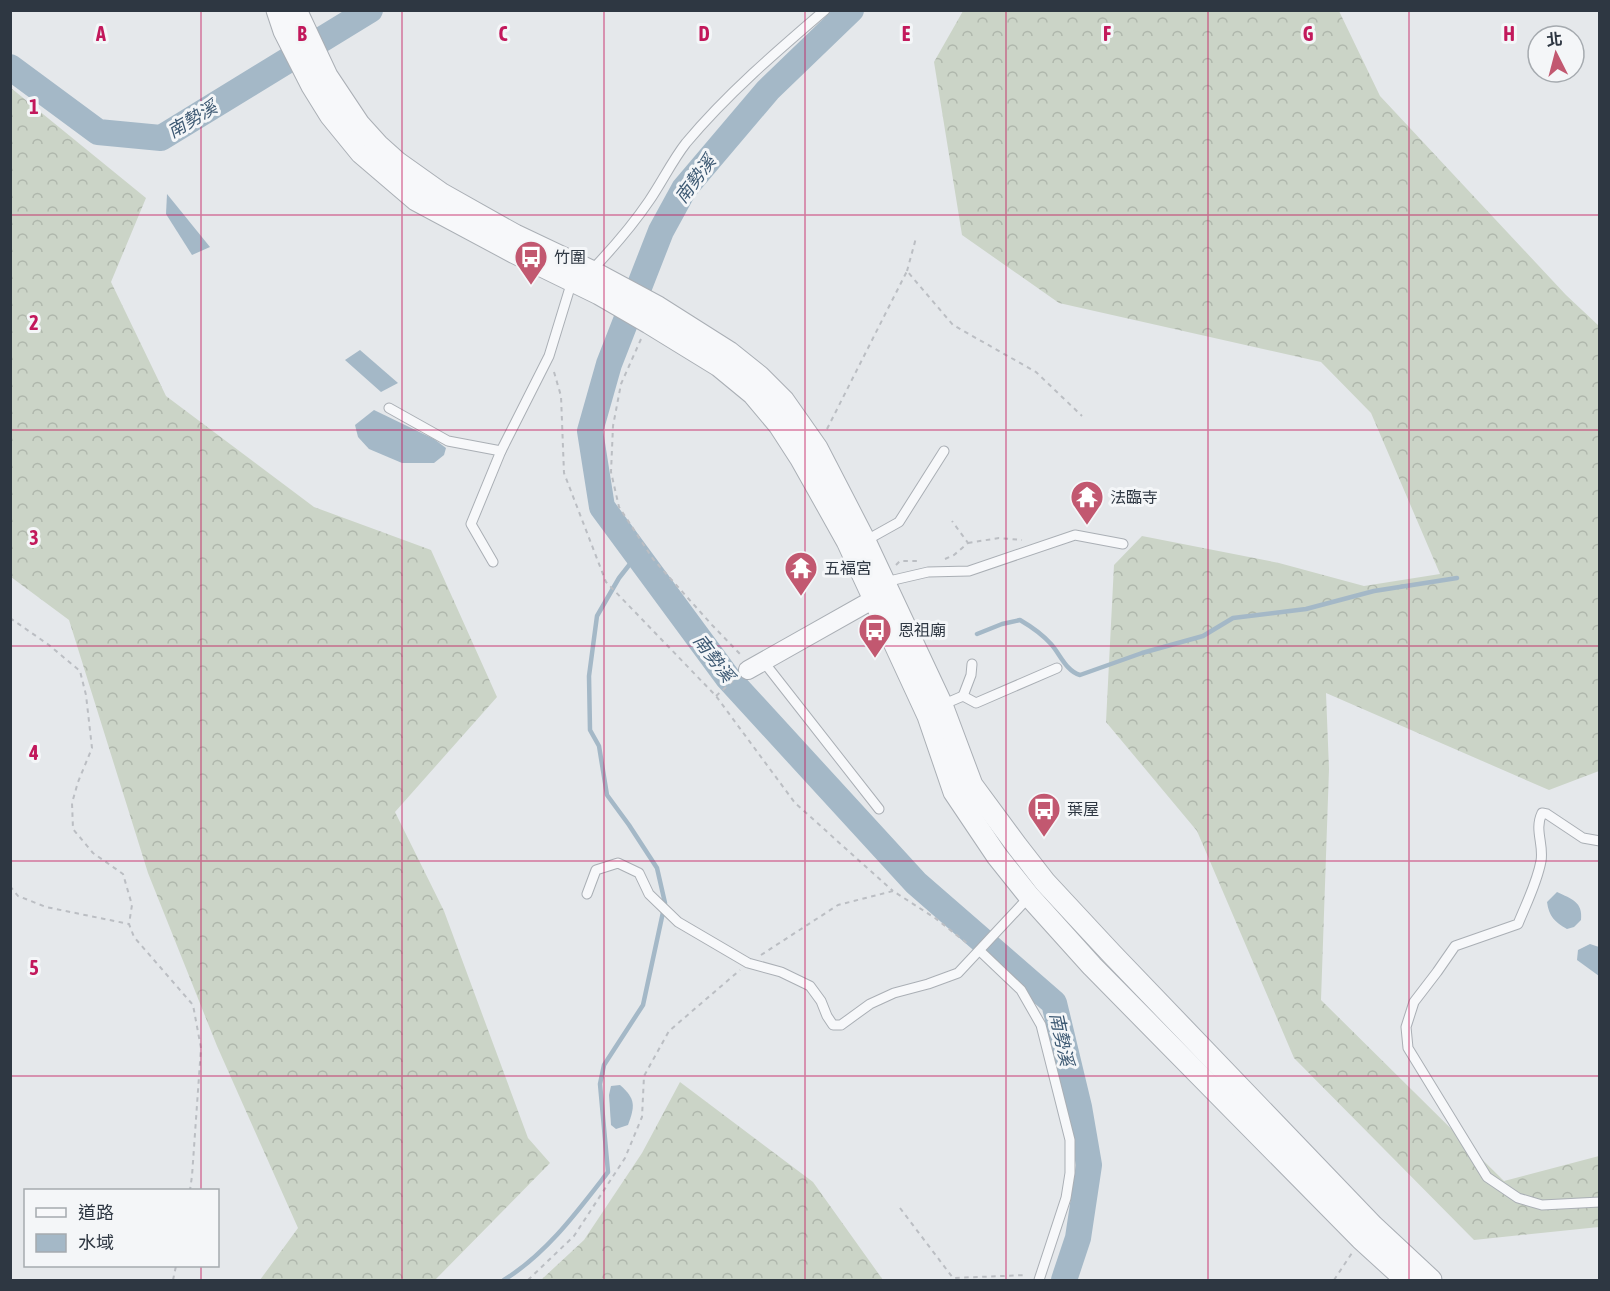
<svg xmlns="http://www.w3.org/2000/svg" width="1610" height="1291" viewBox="0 0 1610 1291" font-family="'Asap Condensed','Noto Sans TC',sans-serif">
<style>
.forest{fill:url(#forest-crowns)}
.water{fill:#a4b8c7}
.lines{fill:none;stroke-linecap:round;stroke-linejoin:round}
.stream{stroke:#a4b8c7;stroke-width:4.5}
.river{stroke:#a4b8c7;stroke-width:26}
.service-casing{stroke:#aaafb5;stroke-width:11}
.minor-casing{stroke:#aaafb5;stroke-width:20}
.tertiary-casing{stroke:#aaafb5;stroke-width:23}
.path{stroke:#bbbec3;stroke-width:2;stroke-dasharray:4.5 4.5;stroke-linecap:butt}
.service{stroke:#f7f8fa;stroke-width:9}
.minor{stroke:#f7f8fa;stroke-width:18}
.tertiary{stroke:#f7f8fa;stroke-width:21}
.grid{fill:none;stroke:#c2185b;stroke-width:1.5;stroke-opacity:0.55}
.labels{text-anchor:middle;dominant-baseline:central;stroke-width:6;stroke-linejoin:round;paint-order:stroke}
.poi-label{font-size:16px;fill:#2e3742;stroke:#f4f6f8;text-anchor:start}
.water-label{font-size:18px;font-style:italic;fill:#3c5872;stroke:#f4f6f8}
.grid-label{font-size:20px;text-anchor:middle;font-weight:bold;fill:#c2185b;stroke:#f4f6f8;stroke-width:6;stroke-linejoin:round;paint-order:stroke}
</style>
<defs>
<pattern id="forest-crowns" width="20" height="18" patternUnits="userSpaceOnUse" patternTransform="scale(1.5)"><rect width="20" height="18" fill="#cbd4c7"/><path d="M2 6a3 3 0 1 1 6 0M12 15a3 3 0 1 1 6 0" fill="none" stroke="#afb7ac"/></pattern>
</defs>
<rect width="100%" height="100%" fill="#e5e8eb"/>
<g class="forest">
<polygon points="963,11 1339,11 1380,96 1566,295 1599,326 1599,771 1549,790 1326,693 1329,769 1321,1000 1504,1181 1599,1156 1599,1227 1474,1240 1294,1058 1197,831 1106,722 1114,565 1142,536 1279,563 1364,586 1440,574 1371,413 1321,362 1059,303 962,235 934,62"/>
<polygon points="11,88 146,198 111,282 166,396 314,507 431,550 497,697 395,812 444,911 528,1138 550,1163 435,1280 260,1280 298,1228 217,1046 148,873 69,620 11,577"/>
<polygon points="680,1082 813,1182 883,1280 541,1280 584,1240 642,1153"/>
</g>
<g class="water">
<polygon points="167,194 210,247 192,255 166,214"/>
<polygon points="360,350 398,383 381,392 345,360"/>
<polygon points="374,410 434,439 446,448 444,455 434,463 402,463 369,449 358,437 355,425"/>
<path d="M1557 892C1572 899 1583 902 1581 920L1574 927 1567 929C1555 922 1549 917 1547 902Z"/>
<polygon points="1590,944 1599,947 1599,976 1577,960 1578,950"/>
<path d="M620 1085C636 1099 635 1106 628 1125L616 1129 611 1125 609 1095 611 1086Z"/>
</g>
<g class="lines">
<g class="stream">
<path d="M977 634 1002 624 1020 620C1032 627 1042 634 1051 644 1060 654 1066 671 1080 675L1142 653 1203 636 1233 618 1306 609 1374 591 1457 578"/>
<path d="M504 1280C547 1253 577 1212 608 1172L600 1084 604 1065 643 1005 665 903 657 868 629 825 607 795 599 746 590 730 589 676 597 616 619 578 637 555"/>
</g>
<g class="river">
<polyline points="851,10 768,90 684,189 661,231 609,364 590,431 602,507 728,678 916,883 1054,1003 1079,1107 1089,1165 1078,1238 1064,1280"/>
<polyline points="10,67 98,132 161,138 370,10"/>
</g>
<g class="service-casing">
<g id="service">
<path d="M591 271C612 249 632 226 649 201 662 182 672 161 686 143 727 94 776 52 825 10"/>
<polyline points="389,408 448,441 501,451 549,356 572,281"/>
<polyline points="865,541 899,522 944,451"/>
<polyline points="493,562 471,524 501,451"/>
<polyline points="885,582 928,572 969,571 1075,535 1123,544"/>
<polyline points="763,661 879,809"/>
<polyline points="963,696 971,675 972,664"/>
<polyline points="942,705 963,696 976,703 1057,668"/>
<path d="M1600 841 1583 838 1547 814 1542 813C1534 830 1544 844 1541 861 1537 883 1526 904 1518 924L1455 946 1437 972 1414 1002 1406 1027 1408 1048 1487 1177 1518 1198 1542 1205 1600 1202"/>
<polyline points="587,894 596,870 618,863 639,873 649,894 678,922 748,963 781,972 810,986 821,1001 827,1016 833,1025 841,1025 870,1004 894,993 928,984 958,973 1029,897"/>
<polyline points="980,951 1021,990 1041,1025 1070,1140 1070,1173 1066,1198 1039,1280"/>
</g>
</g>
<g class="minor-casing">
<polyline id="minor" points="748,670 874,599"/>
</g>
<g class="tertiary-casing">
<g id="tertiary">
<polyline points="277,10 284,31 312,86 330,115 361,153 416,200 515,253 599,294 649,323 719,366 753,394 779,425 801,459 847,541 928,716 954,792 997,856 1029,896 1092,966 1361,1239 1406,1280"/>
<polyline points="296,10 327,76 359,124 378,145 397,162 442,194 515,235 591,271 658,307 729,352 759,376 784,401 817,448 865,541 942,705 972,785 1017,846 1045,882 1111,953 1373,1226 1431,1280"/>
</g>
</g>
<g class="path">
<polyline points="907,271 916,238"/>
<polyline points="641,339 621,384 613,426 611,472 619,507 653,559 712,625 741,655"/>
<polyline points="554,372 561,396 564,473 606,582 716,696 795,803 893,891"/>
<polyline points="827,429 907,271 953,325 1036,372 1082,416"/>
<polyline points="968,543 999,538 1022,540"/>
<polyline points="945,559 954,555 968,543 952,521"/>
<polyline points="896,565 900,561 919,561"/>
<polyline points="10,618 49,645 80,671 86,695 92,748 78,782 72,803 73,829 93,853 123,874 132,905 129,924 134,937 193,1005 201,1048 192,1176 190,1190"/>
<polyline points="716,696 734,680"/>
<polyline points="10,886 18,896 46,907 129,924"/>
<polyline points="761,955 838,905 893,891 935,918 968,944"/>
<polyline points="900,1208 953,1278 1027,1275"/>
<polyline points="173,1280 176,1266"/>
<polyline points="528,1280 574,1236 625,1158 642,1117 644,1076 669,1031 740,970"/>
<polyline points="1334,1280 1352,1253"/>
</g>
<use href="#service" class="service"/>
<use href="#minor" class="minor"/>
<use href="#tertiary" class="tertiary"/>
</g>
<path class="grid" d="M201 10V1190M402 10V1280M604 10V1280M805 10V1280M1006 10V1280M1208 10V1280M1409 10V1280M10 215H1600M10 430H1600M10 646H1600M10 861H1600M10 1076H1600M201 1266V1280"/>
<defs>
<g id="bus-pin" transform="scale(1.725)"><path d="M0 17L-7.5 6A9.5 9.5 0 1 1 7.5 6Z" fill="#c25870" stroke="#f4f6f8"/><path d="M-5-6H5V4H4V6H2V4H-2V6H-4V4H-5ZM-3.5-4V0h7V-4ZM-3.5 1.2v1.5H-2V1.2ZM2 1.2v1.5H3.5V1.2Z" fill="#fff"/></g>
<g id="temple-pin" transform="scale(1.725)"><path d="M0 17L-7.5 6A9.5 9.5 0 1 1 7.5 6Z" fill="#c25870" stroke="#f4f6f8"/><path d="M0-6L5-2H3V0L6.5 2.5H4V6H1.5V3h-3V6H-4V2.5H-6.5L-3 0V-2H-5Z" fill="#fff"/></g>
</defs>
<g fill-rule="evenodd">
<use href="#bus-pin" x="531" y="257"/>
<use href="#temple-pin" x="1087" y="497"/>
<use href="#temple-pin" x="801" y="568"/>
<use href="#bus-pin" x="875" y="630"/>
<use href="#bus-pin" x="1044" y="809"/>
</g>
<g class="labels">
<g class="poi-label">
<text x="554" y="257">竹圍</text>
<text x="1110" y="497">法臨寺</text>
<text x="824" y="568">五福宮</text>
<text x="898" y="630">恩祖廟</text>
<text x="1067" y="809">葉屋</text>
</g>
<g class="water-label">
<text transform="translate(192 119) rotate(-31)">南勢溪</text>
<text transform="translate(695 179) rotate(-53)">南勢溪</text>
<text transform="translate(714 658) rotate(53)">南勢溪</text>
<text transform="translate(1062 1039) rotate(78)">南勢溪</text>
</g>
</g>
<g class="grid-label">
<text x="101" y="41">A</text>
<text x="302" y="41">B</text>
<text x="503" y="41">C</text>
<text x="704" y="41">D</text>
<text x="906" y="41">E</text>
<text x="1107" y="41">F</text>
<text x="1308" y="41">G</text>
<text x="1509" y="41">H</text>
<text x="34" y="114">1</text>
<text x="34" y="330">2</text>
<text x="34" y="545">3</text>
<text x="34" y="760">4</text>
<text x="34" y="975">5</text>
</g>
<rect width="1610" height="1291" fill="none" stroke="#2e3742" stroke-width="24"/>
<rect x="24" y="1189" width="195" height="78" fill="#f4f6f8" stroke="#a5aaaf" stroke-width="1.5"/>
<rect x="36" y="1208" width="30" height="9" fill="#f7f8fa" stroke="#a5aaaf" stroke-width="1.5"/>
<text x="78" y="1219" font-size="18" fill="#2e3742">道路</text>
<rect x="36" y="1234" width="30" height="18" fill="#a4b8c7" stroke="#a5aaaf" stroke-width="1.5"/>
<text x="78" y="1249" font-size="18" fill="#2e3742">水域</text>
<g transform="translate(1556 54) rotate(354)"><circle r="28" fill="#f4f6f8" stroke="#a5aaaf" stroke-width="1.5"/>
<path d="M0-4.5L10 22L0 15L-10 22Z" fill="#c25870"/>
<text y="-9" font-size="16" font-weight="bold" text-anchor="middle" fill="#2e3742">北</text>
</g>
</svg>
